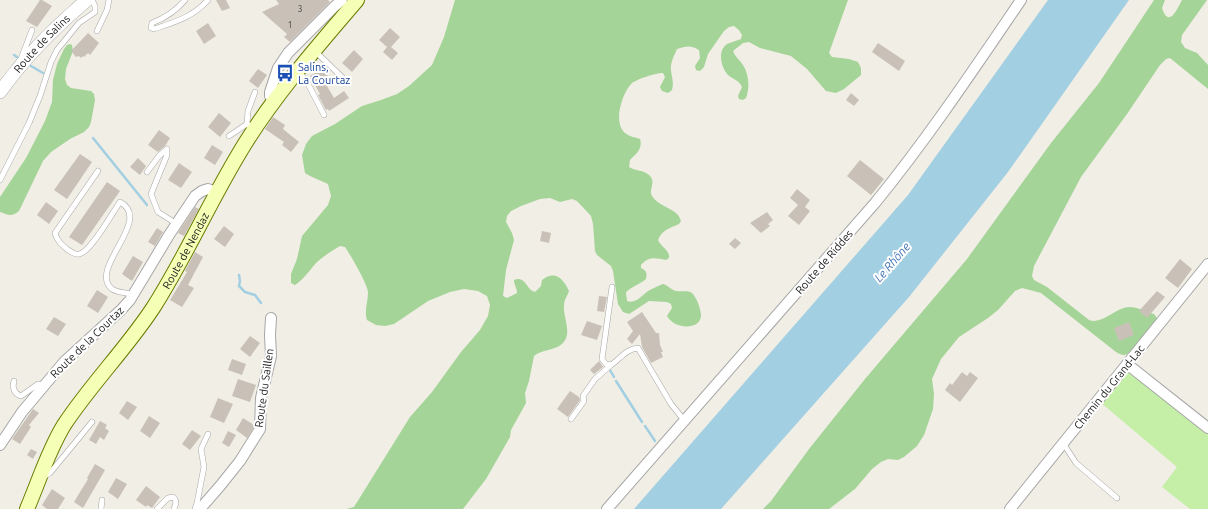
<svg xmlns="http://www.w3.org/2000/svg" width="1208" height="509" viewBox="0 0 1208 509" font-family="Ubuntu,sans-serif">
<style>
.grass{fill:#c5efa7}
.forest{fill:#a4d497}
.water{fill:#a2cfe2}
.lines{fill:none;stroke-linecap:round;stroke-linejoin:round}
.stream{stroke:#a2cfe2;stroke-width:2.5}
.building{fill:#c9c1b8}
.service-casing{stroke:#a7a7a7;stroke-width:6}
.minor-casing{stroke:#a7a7a7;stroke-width:12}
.tertiary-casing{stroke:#a7a7a7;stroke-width:14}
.secondary-casing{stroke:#677d00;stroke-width:16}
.service{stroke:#fff;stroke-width:5}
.minor{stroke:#fff;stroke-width:10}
.tertiary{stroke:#fff;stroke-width:13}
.secondary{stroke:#f6ffb6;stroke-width:14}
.labels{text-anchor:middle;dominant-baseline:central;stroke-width:4;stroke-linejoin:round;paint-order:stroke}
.number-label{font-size:9px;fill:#4a4846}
.street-label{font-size:11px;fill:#202020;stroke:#fff}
.transit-label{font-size:11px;fill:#164399;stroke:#fff;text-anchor:start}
.water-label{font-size:12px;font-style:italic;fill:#4375b8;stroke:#fff}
</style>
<rect width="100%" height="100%" fill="#f1eee5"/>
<polygon class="grass" points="1129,371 1208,432 1208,509 1190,509 1162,487 1177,467 1100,402 1124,373"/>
<g class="forest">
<path d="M455 0H848L829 53 832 57 849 59 858 62 861 68V75L844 89 836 93 826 91 807 69 791 56 760 48 749 42 743 43 733 51C735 57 740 60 743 65 749 75 750 87 746 98L743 100 739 99 738 96 742 87C740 81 733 79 728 75 721 67 717 51 727 44 731 42 737 41 741 39L742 35 739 30 734 26 729 27 724 31 708 54 704 67 700 71 696 70 695 66 700 58 699 50C691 45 686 46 677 49 674 56 670 63 671 71 672 78 674 82 672 90L668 93 662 91 660 87 665 77 663 73C656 73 636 79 631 84 622 94 614 120 623 131 627 136 634 137 640 139 643 149 636 154 630 160L629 167C635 171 644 170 649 175 657 182 648 189 652 196 657 205 672 208 678 215 679 216 680 219 681 221L679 224C670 228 662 230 658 240 661 247 670 250 669 258L666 260C655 258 649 256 641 265V268C647 271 647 273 646 279 642 283 627 289 626 293 626 296 627 298 627 301 636 304 641 296 648 291 653 288 658 286 663 284 669 286 671 290 676 291 682 292 687 290 692 293 695 296 698 302 699 306 700 309 701 313 701 316 700 330 675 330 667 316L672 308 671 304 667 302 649 301 629 314 623 312 618 304 613 271 611 266 597 255 595 251 593 224 591 216 577 201 572 199 560 202 550 198 540 199 521 206 511 211 507 216 506 222 512 233 514 240 506 270 503 296 507 298 517 293C517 288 514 285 514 280 526 275 526 290 535 292L541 286 542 280C555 270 563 278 569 291 567 297 564 299 564 306 563 318 573 334 562 344 554 351 542 349 534 356L529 381 525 393 526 403 511 430 510 437 486 479 463 509H346L354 507 410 417 432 392 461 352 480 330 488 316 490 305 487 296 478 291 464 289 450 292 428 301 394 324 385 326 376 325 367 320C364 310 368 303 368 292 368 285 350 254 345 247L340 246C332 251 322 257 316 263 309 271 304 279 295 285L291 283V274L297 259 302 236 328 205 331 196 328 184 310 176 305 173 302 155 306 144 312 136 335 124 362 106 381 100 397 94 409 86 432 65 444 37Z"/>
<path d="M1154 0H1165L1162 8C1169 29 1177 9 1182 0H1207L1182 35 1181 42 1185 48 1197 53 1208 65V89L1170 58 1166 59 1160 65 1127 114 1081 177 1034 266 1032 276 1034 280 1047 287 1089 320C1103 325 1115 307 1130 307 1137 307 1147 312 1154 314L1157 318 1156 322 1131 352C1125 356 1123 356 1116 352L1041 293 1022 288 1015 291 998 310 988 318 959 337 941 359 932 379 934 394 933 409 924 435 917 446 904 457 898 460 888 459 881 462 872 469 855 489 829 509H763L771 501 809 449 865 379 967 259 1051 143 1099 83Z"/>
<path d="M70 44 72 45 73 51 66 69 65 79 67 85 71 88 91 91 94 94 95 100 91 122 89 127 84 132 70 139 51 152 43 161 19 211C12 217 8 215 0 212V197L26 158 45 121 52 102 53 80 57 64 64 49 67 45Z"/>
</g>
<polygon class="water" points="1048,0 1129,0 1008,172 909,297 721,509 634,509 908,195"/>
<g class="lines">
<g class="stream">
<polyline points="14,55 17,57"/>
<polyline points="31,66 43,73"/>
<polyline points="93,138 147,205"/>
<polyline points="239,275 240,281 239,286 245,292 255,295 261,303"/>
<polyline points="610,370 614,377"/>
<polyline points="616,381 642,422"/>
<polyline points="645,426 655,441"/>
</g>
</g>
<g class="building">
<polygon points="40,0 42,0 52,6 37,27 26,21"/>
<polygon points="216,0 226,0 230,8 222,11"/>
<polygon points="276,0 328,0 330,2 290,42 284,37 287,34 262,12 279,4"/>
<polygon points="208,23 216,36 204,44 196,31"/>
<polygon points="390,28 400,37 391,47 398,53 392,60 383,52 387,47 379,40"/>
<polygon points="88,33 99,43 90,55 88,53 84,57 83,56 81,58 79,56 76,57 71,51"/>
<polygon points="878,43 905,61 899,71 872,52"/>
<polygon points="354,50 363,59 352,72 342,63"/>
<polygon points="323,68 329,78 324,81 334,98 344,91 349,98 329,111 328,109 326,110 318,95 320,94 310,76"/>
<polygon points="258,69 267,75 258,88 249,81"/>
<polygon points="851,93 859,100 854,106 846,100"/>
<polygon points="219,113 231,123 220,137 208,127"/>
<polygon points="273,117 285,125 283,129 299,142 291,152 282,145 284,142 265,129"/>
<polygon points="159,130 170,138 165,146 158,152 148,145"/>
<polygon points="212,145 223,152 215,165 204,158"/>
<polygon points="80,154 92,162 67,199 54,190"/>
<polygon points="138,158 146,166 140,175 130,167"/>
<polygon points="860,160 884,179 871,195 847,176"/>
<polygon points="179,163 192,172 181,188 168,180"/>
<polygon points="107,182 120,191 82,245 69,237"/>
<polygon points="797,189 810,200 805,207 810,211 799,225 788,216 798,205 790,198"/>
<polygon points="46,202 58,211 49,224 37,215"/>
<polygon points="195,207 199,209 184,236 178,233"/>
<polygon points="767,212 773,220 768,224 770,226 761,233 750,223"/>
<polygon points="224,226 234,234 225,247 214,239"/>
<polygon points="157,228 163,232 155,246 148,242"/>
<polygon points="542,231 551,233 549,243 540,241"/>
<polygon points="735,238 741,243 735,249 729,244"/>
<polygon points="195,252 203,257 188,285 194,288 182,307 170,300 187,272 185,271"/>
<polygon points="133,256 143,262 132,281 122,274"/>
<polygon points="1180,259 1192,269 1178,288 1165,278"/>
<polygon points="97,290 108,297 98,313 87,306"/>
<polygon points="1157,291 1165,297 1147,318 1139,311"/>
<polygon points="599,296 607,297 604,312 597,311"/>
<polygon points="642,312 656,333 659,333 660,345 663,352 661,352 663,357 651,363 642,347 640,334 632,344 627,339 633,331 627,322"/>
<polygon points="54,317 66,324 58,336 46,329"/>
<polygon points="587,321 602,326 597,340 581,335"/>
<polygon points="1129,322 1134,335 1119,341 1114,328"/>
<polygon points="250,336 260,343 250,357 240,349"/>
<polygon points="232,359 246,364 242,375 228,370"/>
<polygon points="599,361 603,367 594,374 590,370"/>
<polygon points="962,372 967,376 970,372 978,378 960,402 945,390 950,383 952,385"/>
<polygon points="238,379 256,385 250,402 232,396"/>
<polygon points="570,391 579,397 580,400 568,417 557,409"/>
<polygon points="218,398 233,404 224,423 210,417"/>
<polygon points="127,401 137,407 128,420 119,413"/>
<polygon points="33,409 39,413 29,425 31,427 20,444 12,439"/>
<polygon points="149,416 160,423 150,438 140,431"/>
<polygon points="243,418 254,425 254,427 247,438 236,430"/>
<polygon points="100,421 107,425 105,428 109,431 104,440 100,437 96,444 89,440"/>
<polygon points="192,430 201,436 190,450 182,444"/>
<polygon points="228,431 236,435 229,447 222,443"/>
<polygon points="31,449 37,452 33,459 27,455"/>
<polygon points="95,464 105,470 83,508 74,502 88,479 87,478"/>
<polygon points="116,478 127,484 118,499 108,492"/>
<polygon points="146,486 160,497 152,508 147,505 146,507 136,500"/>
<polygon points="52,489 65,498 58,509 47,509 42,505"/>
</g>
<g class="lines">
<g class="service-casing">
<g id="service">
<path d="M185 0C176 11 165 18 152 23L151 28 154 29C175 22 193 17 208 0"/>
<polyline points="97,31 107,10 109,0"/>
<polyline points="315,51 345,80"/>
<polyline points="21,59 32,30"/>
<polyline points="298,71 306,80 324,115"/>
<polyline points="253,128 247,124 248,111 255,92"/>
<polyline points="229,136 247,124"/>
<path d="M98 171 55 233C57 241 62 245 68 250 72 252 74 255 79 254 90 253 113 212 120 202 154 220 87 269 112 289 118 293 127 293 134 294"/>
<polyline points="147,172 159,156 167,149 167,155 151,194 158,212 177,224"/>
<polyline points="0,180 29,123 40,96 51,62 57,50 79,23 95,12 95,6 92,0"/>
<path d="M612 287 602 359 606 364 611 365C620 359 626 349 638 348L671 404 684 420"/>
<path d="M14 381C12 387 14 394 21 396L38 384 44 385"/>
<polyline points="571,419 584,401 583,396 595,379 611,365"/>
<polyline points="1063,443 1076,463 1117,498"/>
<polyline points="43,477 50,473 92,422"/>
<polyline points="101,509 102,500"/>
<polyline points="157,509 168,498 173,497 175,499 176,503 174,509"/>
<polyline points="195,509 197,503 204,467 201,449 208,434"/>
</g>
</g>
<g class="minor-casing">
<g id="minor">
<polyline points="274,100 270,96 270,92 278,68 288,53 334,7 342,0"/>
<polyline points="1127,364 1208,428"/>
<polyline points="0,445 22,412 64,362 121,310 130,300 169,235 195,196 202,191 208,189 216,192"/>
<polyline points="200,509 220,486 240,461 260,429 261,398 271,356 270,335 271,318"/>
<path d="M607 509 875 203C928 138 974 69 1021 0"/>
<polyline points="1010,509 1208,264"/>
</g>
</g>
<g class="tertiary-casing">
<g id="tertiary">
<path id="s1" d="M0 92C25 57 55 27 87 0"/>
</g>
</g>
<g class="secondary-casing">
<g id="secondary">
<path id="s2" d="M27 509C39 481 48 451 64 425 91 384 126 349 153 308 187 255 212 196 246 142 278 91 318 46 357 0"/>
</g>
</g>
<use href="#service" class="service"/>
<use href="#minor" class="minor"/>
<use href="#tertiary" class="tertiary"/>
<use href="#secondary" class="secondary"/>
</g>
<defs>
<g id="bus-bare" transform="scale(1.38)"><path d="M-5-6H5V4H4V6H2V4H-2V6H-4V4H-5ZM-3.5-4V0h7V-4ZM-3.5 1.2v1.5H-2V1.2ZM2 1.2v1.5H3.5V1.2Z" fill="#1a4fb4" stroke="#fff" stroke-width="2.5" paint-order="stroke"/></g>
</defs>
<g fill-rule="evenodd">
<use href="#bus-bare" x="285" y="73"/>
</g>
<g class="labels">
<g class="number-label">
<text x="300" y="9">3</text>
<text x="290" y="25">1</text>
</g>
<g class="street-label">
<text stroke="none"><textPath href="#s1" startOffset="64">Route de Salins</textPath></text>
<text stroke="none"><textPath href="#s2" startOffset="305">Route de Nendaz</textPath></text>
<text transform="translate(824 262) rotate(-49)">Route de Riddes</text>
<text transform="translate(87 342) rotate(-44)">Route de la Courtaz</text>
<text transform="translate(1109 387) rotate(-51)">Chemin du Grand-Lac</text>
<text transform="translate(264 388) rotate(-82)">Route du Saillen</text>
</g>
<g class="transit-label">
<text x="298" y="67">Salins,<tspan x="298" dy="13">La Courtaz</tspan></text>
</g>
<g class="water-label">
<text transform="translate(892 262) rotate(-49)">Le Rhône</text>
</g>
</g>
</svg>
